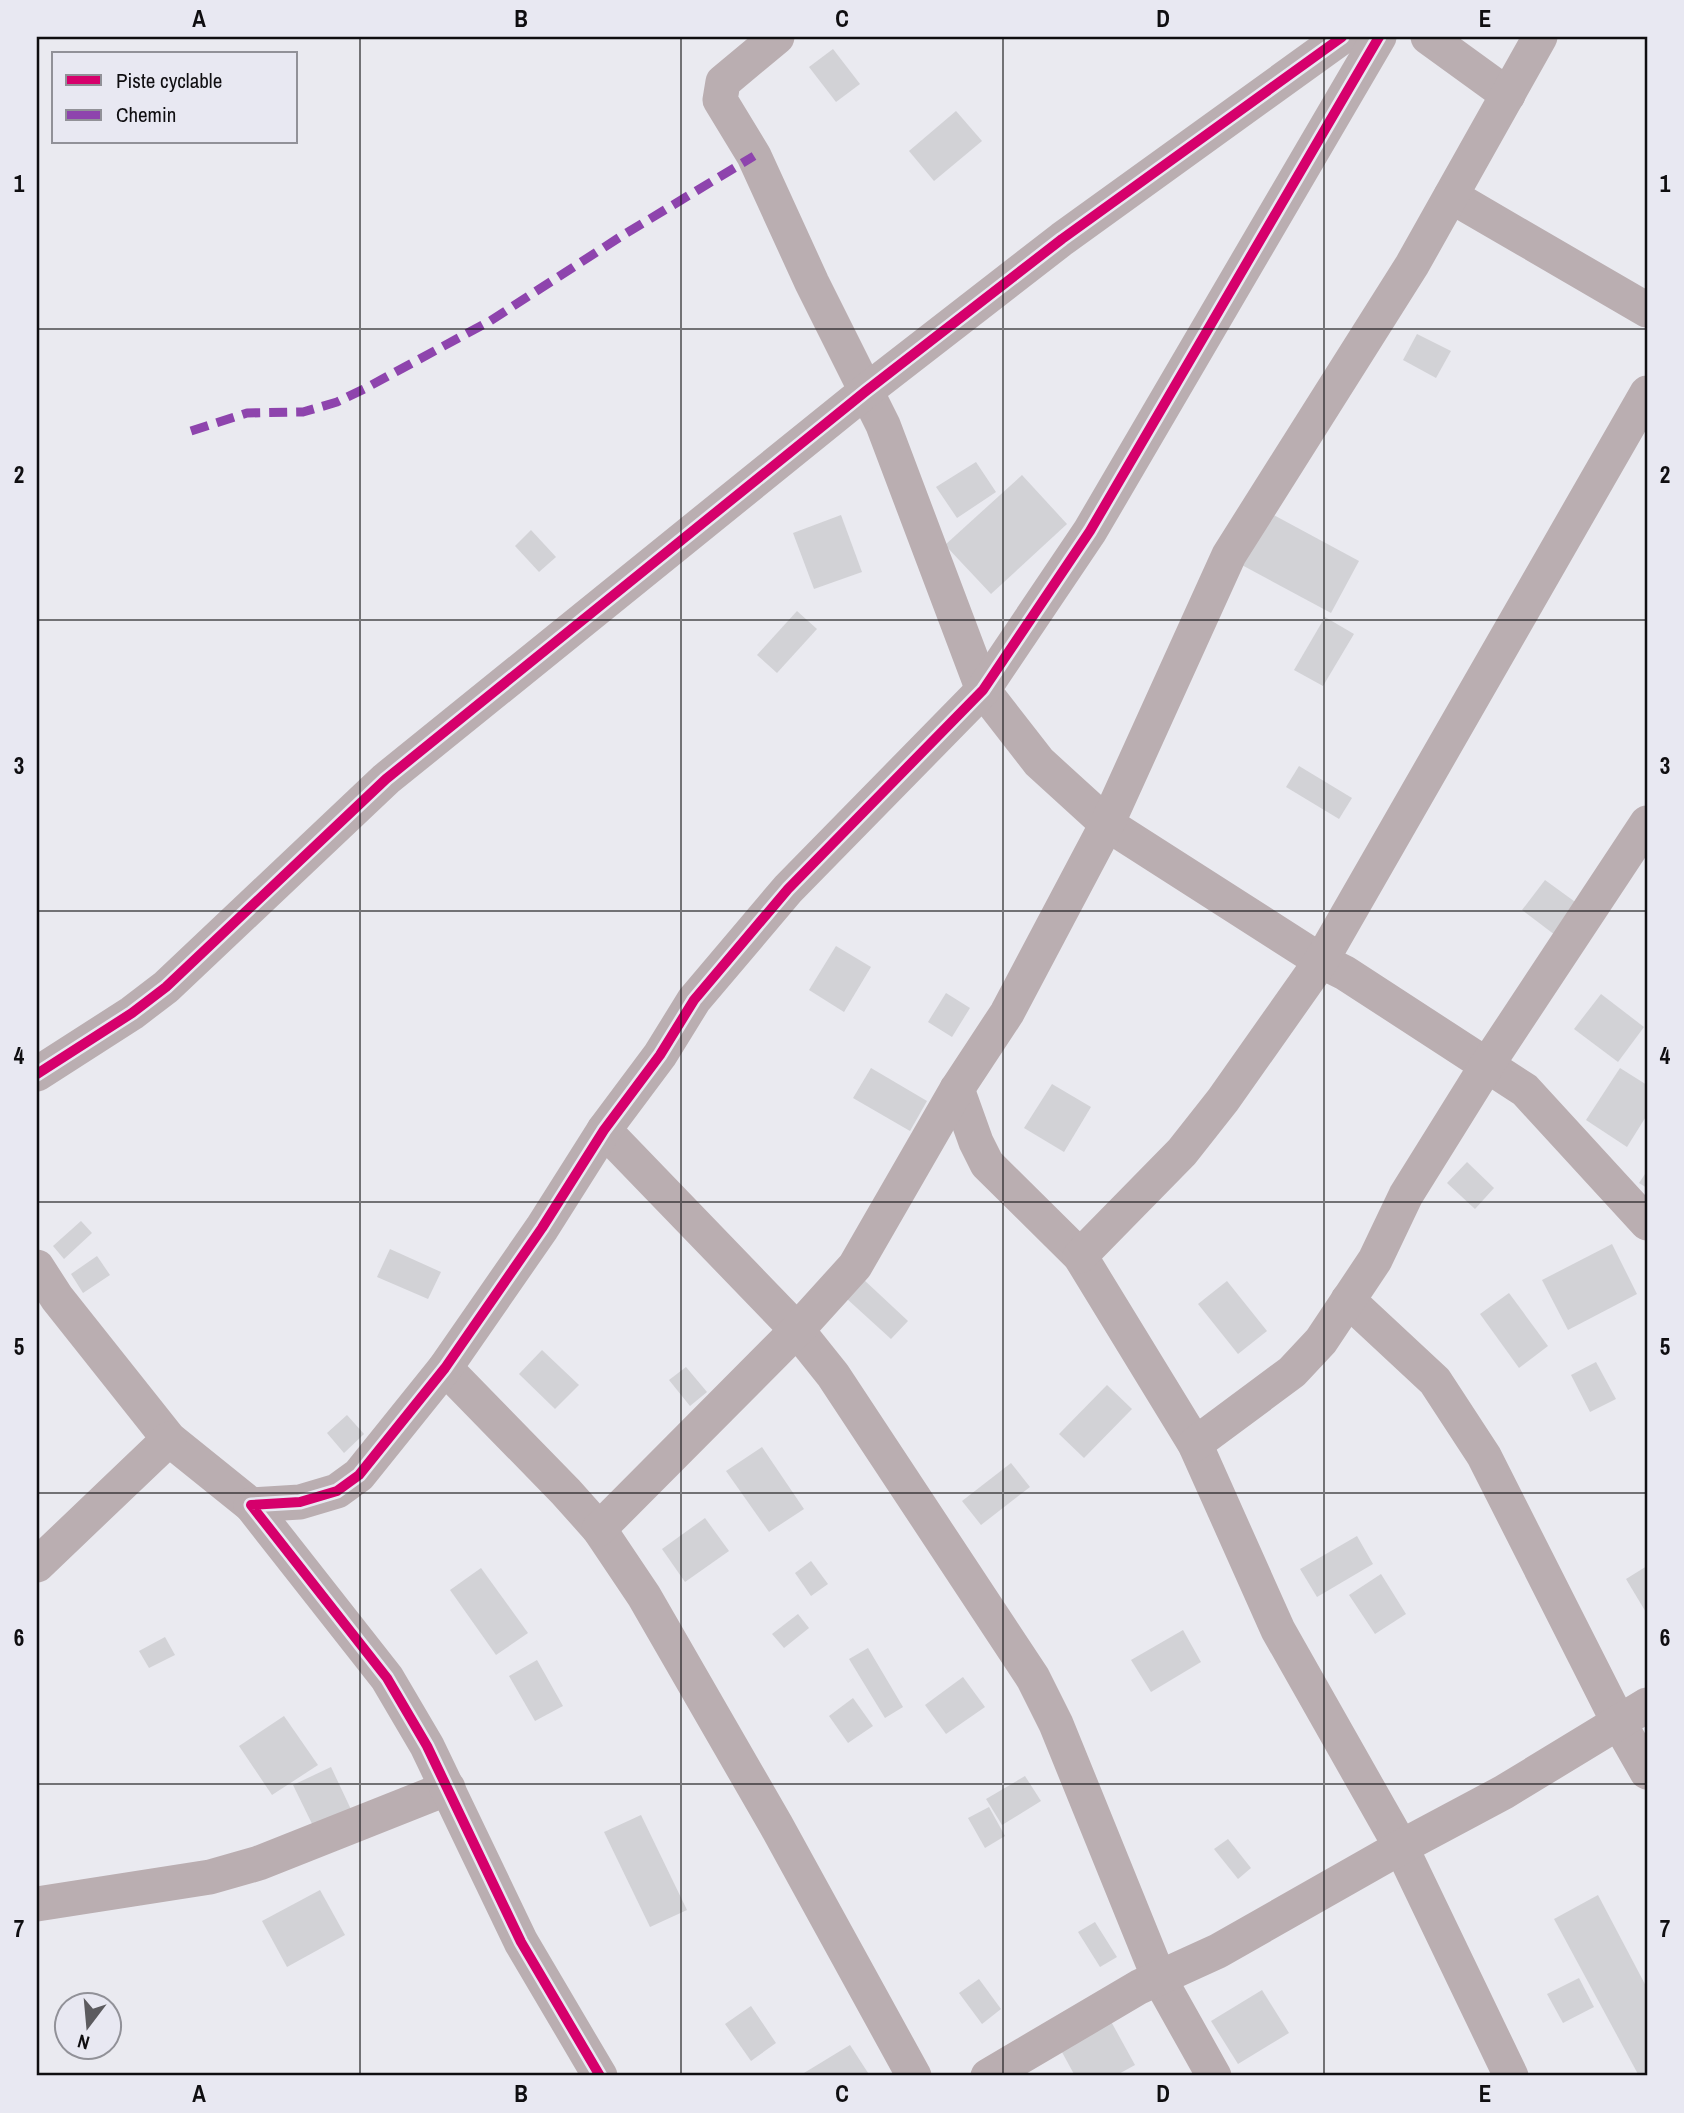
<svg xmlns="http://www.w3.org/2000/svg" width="1684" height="2113" viewBox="0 0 1684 2113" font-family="'Archivo Narrow',sans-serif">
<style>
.building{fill:#d2d2d6}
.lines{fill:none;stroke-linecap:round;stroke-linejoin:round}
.street{stroke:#baaeb1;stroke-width:35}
.quiet{stroke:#8e44ad;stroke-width:9;stroke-dasharray:18 9;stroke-linecap:butt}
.cycleway-casing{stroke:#e8e8f2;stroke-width:15}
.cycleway{stroke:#d6006c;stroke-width:10}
.grid{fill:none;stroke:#0f0e11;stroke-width:2;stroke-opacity:0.55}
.neatline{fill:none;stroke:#0f0e11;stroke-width:2.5}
.grid-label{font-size:23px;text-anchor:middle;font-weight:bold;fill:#0f0e11}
</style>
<rect width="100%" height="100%" fill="#eaeaf0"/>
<g class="building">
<polygon points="833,49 860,84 836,102 809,67"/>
<polygon points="956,111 982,141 934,181 909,151"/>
<polygon points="1417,334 1451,351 1436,378 1403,360"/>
<polygon points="976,462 996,492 957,518 936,487"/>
<polygon points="1022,475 1067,524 991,594 945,545"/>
<polygon points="1268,512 1359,561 1331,613 1240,564"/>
<polygon points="841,515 862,572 814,589 793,533"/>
<polygon points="531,530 556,557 539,572 515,546"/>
<polygon points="797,611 817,629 777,673 757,655"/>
<polygon points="1325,617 1354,634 1323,686 1294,670"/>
<polygon points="1299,766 1352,798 1339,819 1286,787"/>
<polygon points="1545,880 1578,904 1555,935 1522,910"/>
<polygon points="836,946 871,967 844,1012 809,990"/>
<polygon points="946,993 970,1008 952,1037 928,1022"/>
<polygon points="1601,994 1644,1027 1618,1062 1574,1029"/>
<polygon points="871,1068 927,1101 910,1131 853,1098"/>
<polygon points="1620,1068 1647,1085 1647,1115 1627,1147 1586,1120"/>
<polygon points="1052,1084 1091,1107 1064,1152 1024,1128"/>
<polygon points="1467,1162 1494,1188 1475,1209 1447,1183"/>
<polygon points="1647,1171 1647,1188 1639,1183"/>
<polygon points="81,1221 92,1233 64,1259 53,1246"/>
<polygon points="1612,1244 1637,1294 1568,1330 1542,1280"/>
<polygon points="390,1249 441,1272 428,1299 377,1277"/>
<polygon points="97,1256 110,1275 83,1293 71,1274"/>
<polygon points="863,1279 908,1321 891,1339 846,1298"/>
<polygon points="1227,1281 1267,1331 1238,1354 1198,1304"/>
<polygon points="1509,1293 1548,1346 1519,1368 1480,1314"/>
<polygon points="542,1350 579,1385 555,1409 519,1374"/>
<polygon points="1596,1362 1616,1399 1590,1412 1571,1375"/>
<polygon points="686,1367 707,1392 690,1406 669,1380"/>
<polygon points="1107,1385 1132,1409 1084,1458 1059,1434"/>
<polygon points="347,1415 364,1434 344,1453 327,1433"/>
<polygon points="762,1447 804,1509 769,1532 726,1471"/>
<polygon points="1011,1463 1030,1487 981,1525 962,1501"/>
<polygon points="705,1518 729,1551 685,1582 662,1549"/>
<polygon points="1357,1536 1373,1564 1317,1597 1300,1569"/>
<polygon points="811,1561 828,1584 811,1596 795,1573"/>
<polygon points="1647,1566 1647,1614 1626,1579"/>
<polygon points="481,1568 528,1633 496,1655 450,1590"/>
<polygon points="1381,1574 1406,1614 1375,1634 1349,1595"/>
<polygon points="798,1614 809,1628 784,1648 772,1634"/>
<polygon points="1183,1630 1201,1662 1151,1692 1131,1660"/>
<polygon points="165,1637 175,1655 149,1668 139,1651"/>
<polygon points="868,1648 903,1707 885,1718 849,1659"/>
<polygon points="537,1660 563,1706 535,1721 509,1676"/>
<polygon points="963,1677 985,1707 946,1734 925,1705"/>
<polygon points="853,1698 873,1726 848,1743 829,1716"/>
<polygon points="284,1716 318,1765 272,1795 239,1746"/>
<polygon points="331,1767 356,1820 319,1838 293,1785"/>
<polygon points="1025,1776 1041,1801 1002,1825 986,1799"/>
<polygon points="989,1807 1005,1836 985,1848 968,1818"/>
<polygon points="641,1815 687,1910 650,1927 604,1832"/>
<polygon points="1228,1839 1251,1868 1238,1879 1214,1849"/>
<polygon points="320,1890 345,1935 287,1967 262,1921"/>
<polygon points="1598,1895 1647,1988 1647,2076 1639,2076 1554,1919"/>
<polygon points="1095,1922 1117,1957 1100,1967 1078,1932"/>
<polygon points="1579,1978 1594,2007 1563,2023 1547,1994"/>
<polygon points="979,1979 1001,2009 982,2024 959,1993"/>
<polygon points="1262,1990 1289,2033 1238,2064 1211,2021"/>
<polygon points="751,2006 776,2043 751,2061 725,2024"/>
<polygon points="1108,2016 1135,2065 1115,2076 1075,2076 1057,2043"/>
<polygon points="850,2045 870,2076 799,2076"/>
</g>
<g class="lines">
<g class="street">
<polyline points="777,37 723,82 720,100 754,156 812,283 883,425 983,690 1039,762 1107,824 1321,961 1345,973 1525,1090 1647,1223"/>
<polyline points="1428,37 1508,95"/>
<polyline points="1451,196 1647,310"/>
<polyline points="37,1074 132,1013 166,987 386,779 866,391 1062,239 1342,37"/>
<polyline points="957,1089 976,1142 987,1164 1080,1256 1195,1444 1278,1630 1401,1847 1511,2076"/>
<polyline points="604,1130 797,1330 833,1375 1033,1678 1056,1724 1159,1978 1214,2076"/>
<polyline points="1080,1256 1182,1152 1223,1100 1321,961 1647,393"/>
<polyline points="37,1267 57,1298 169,1439 251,1505"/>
<polyline points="1348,1300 1435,1381 1484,1456 1619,1723 1647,1772"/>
<polyline points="445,1368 566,1492 599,1529 644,1596 776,1825 914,2076"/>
<polyline points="1195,1444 1292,1372 1321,1341 1375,1260 1406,1195 1487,1065 1647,823"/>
<polyline points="599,1529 797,1330 855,1266 957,1089 1007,1013 1107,824 1229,555 1412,265 1540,37"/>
<polyline points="37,1565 169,1439"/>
<polyline points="37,1904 210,1877 259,1863 448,1788"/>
<polyline points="600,2076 521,1942 427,1746 387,1678 251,1505 300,1502 337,1491 359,1475 445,1368 542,1228 604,1130 660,1055 694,1000 788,889 983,690 1090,531 1379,37"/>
<polyline points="988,2076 1139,1987 1218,1951 1401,1847 1504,1792 1647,1705"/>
</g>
<polyline class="quiet" points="191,431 247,413 303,412 337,402 364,389 490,321 620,237 754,156"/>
<g class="cycleway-casing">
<g id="cycleway">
<polyline points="37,1074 132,1013 166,987 386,779 866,391 1062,239 1342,37"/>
<polyline points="600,2076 521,1942 427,1746 387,1678 251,1505 300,1502 337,1491 359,1475 445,1368 542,1228 604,1130 660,1055 694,1000 788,889 983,690 1090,531 1379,37"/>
</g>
</g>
<use href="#cycleway" class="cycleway"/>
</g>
<path class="grid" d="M360 37V2076M681 37V2076M1003 37V2076M1324 37V2076M37 329H1647M37 620H1647M37 911H1647M37 1202H1647M37 1493H1647M37 1784H1647"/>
<rect width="1684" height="2113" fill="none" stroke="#e8e8f2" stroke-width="77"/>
<rect x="52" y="52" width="245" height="91" fill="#e8e8f2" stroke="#919198" stroke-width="2"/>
<rect x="66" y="75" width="35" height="10" fill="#d6006c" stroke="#919198" stroke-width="2"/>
<text x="116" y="88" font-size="21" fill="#0f0e11">Piste cyclable</text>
<rect x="66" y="110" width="35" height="10" fill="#8e44ad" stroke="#919198" stroke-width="2"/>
<text x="116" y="122" font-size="21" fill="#0f0e11">Chemin</text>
<g transform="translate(88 2026) rotate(196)"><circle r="33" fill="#e8e8f2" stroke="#919198" stroke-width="2"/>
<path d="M0-5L12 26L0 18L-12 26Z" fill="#5c5b5f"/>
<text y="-10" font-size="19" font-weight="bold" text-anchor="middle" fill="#0f0e11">N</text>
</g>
<rect x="38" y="38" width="1608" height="2036" class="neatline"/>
<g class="grid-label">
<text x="199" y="27">A</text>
<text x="521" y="27">B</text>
<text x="842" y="27">C</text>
<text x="1163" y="27">D</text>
<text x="1485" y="27">E</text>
<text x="19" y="192">1</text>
<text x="1665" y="192">1</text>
<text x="19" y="483">2</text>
<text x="1665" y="483">2</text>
<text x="19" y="774">3</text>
<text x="1665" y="774">3</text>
<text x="19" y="1064">4</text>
<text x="1665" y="1064">4</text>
<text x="19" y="1355">5</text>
<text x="1665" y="1355">5</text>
<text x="19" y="1646">6</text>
<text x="1665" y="1646">6</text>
<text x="19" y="1937">7</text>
<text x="1665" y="1937">7</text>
<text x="199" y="2102">A</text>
<text x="521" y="2102">B</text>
<text x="842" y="2102">C</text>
<text x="1163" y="2102">D</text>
<text x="1485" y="2102">E</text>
</g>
</svg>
